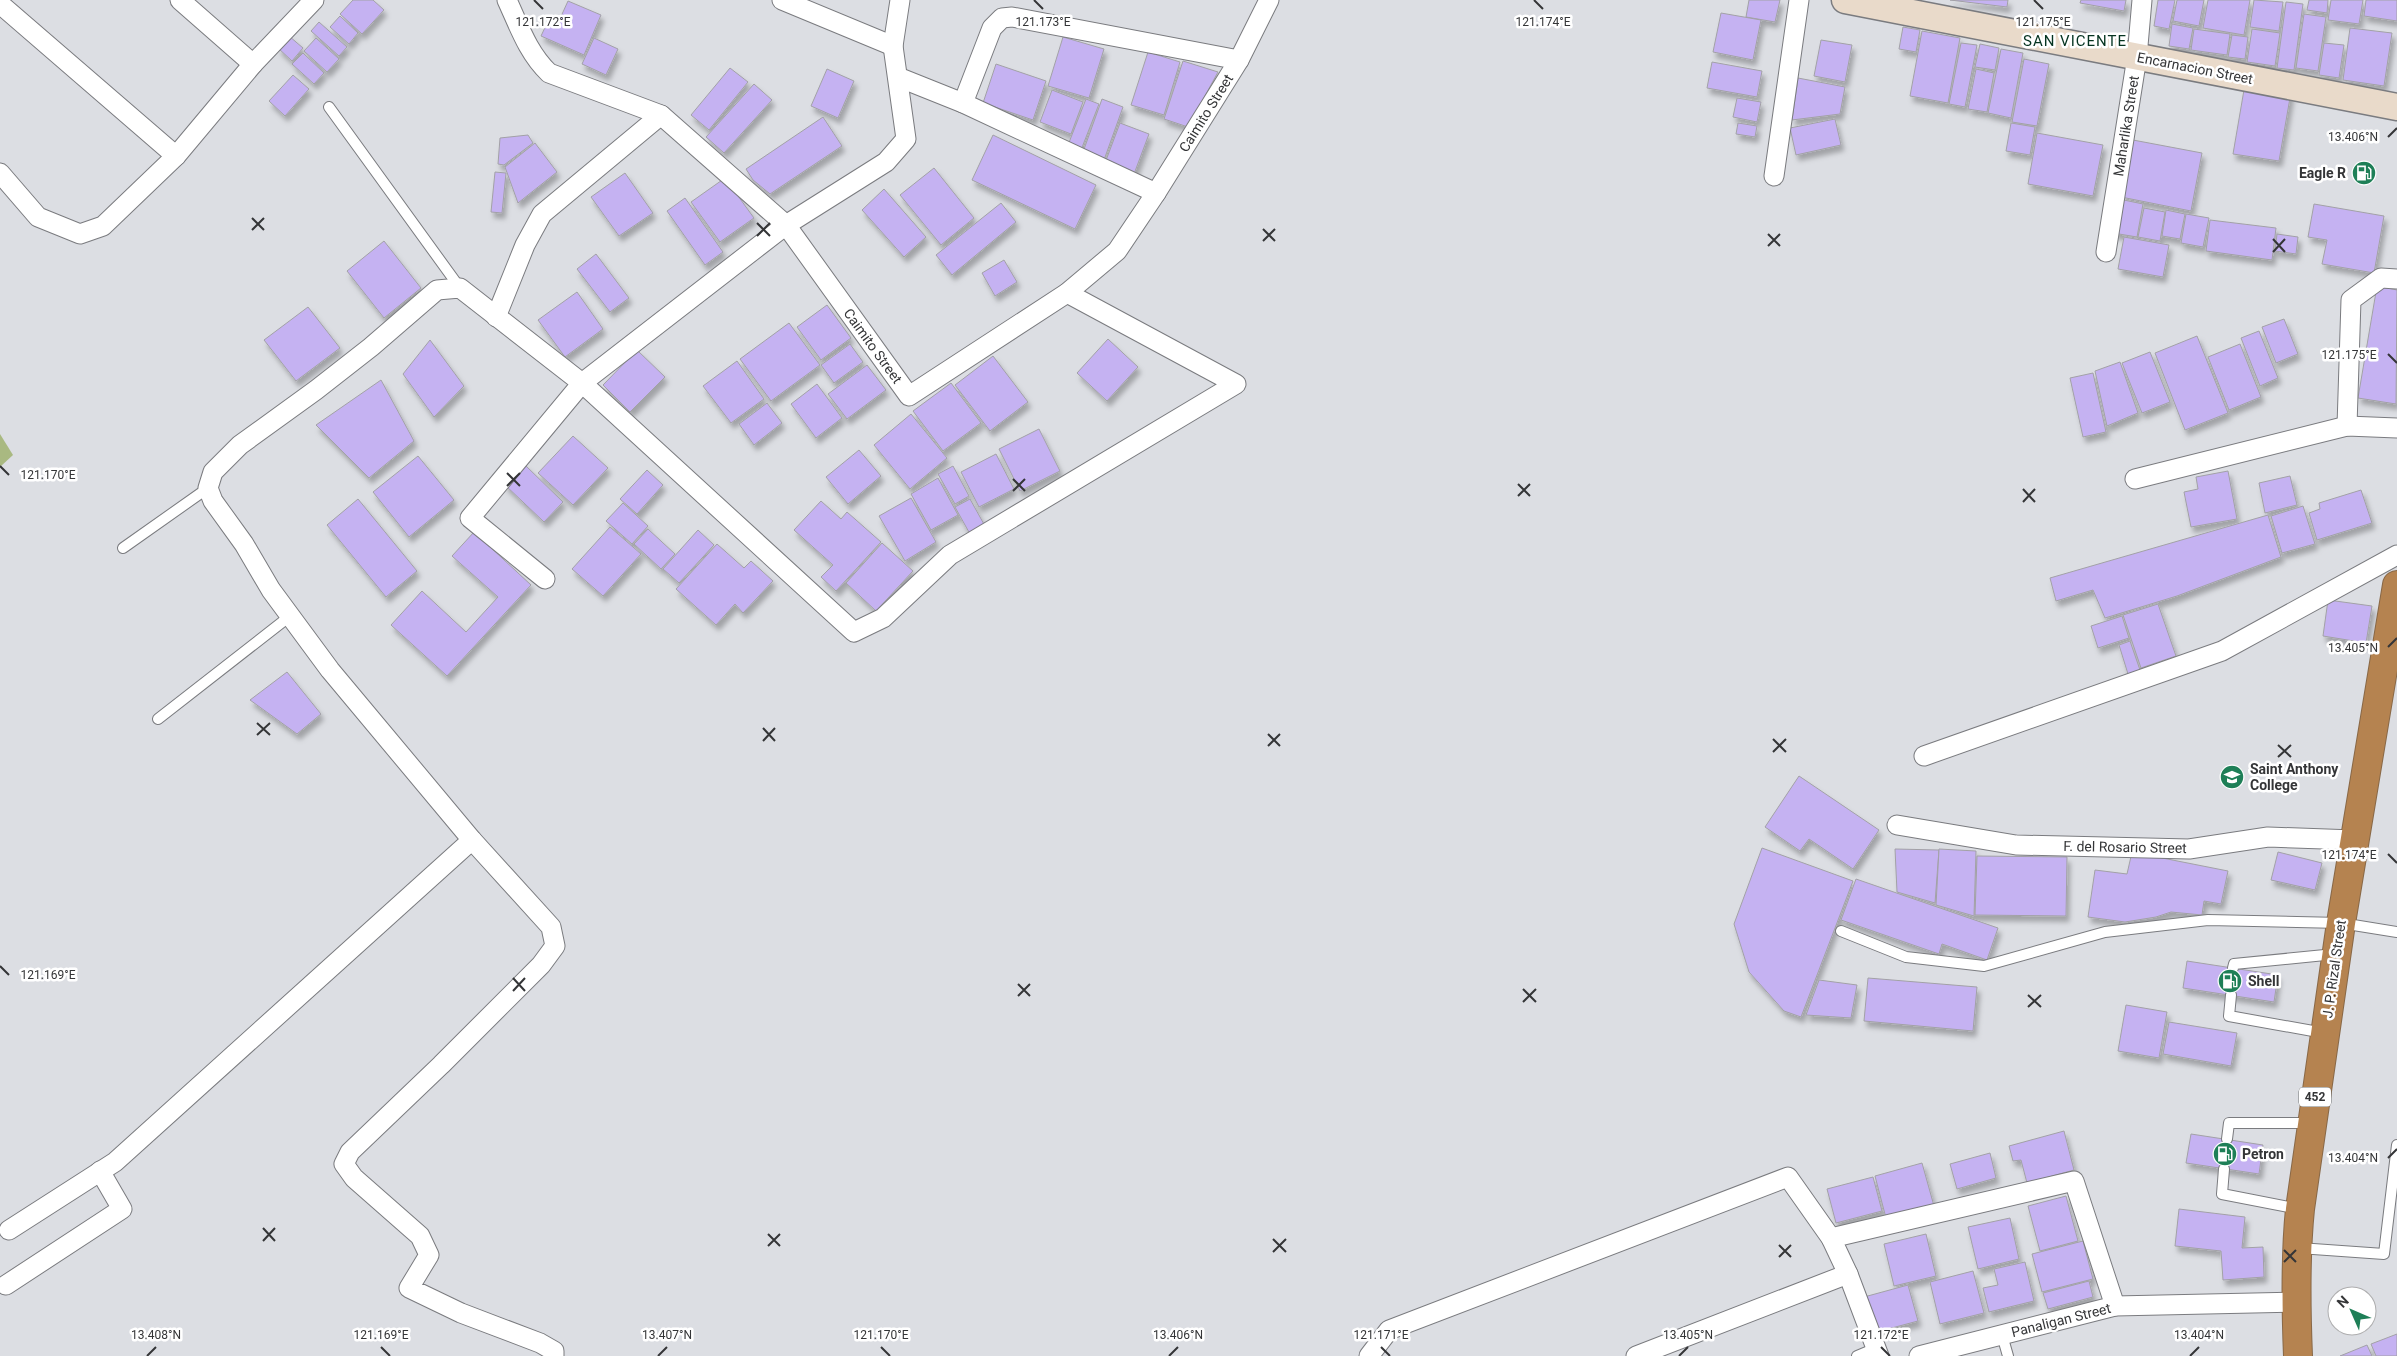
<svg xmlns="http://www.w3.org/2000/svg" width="2397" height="1356" viewBox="0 0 2397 1356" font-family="Roboto,sans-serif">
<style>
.green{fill:#a9b981}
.building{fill:#c5b2f2;stroke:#a2a1a6;filter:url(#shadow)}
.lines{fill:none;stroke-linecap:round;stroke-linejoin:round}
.lane-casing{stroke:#7a7b7f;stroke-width:12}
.street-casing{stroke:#7a7b7f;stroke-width:21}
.secondary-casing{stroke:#7a7b7f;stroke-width:29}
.highway-casing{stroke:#886847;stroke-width:30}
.lane{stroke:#fff;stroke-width:10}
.street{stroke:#fff;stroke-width:19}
.secondary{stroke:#e9daca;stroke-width:26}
.highway{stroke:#b58350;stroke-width:28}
.ticks{fill:none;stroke:#343537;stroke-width:2}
.labels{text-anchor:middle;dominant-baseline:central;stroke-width:5;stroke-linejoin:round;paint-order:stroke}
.shield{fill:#fff;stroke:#717273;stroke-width:1}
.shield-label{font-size:12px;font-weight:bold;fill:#343537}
.street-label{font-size:14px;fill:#343537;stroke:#fff}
.poi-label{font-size:14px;font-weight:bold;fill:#343537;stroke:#fff;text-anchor:start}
.neighbourhood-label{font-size:15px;letter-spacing:1px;fill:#043320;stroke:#fff}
.ticks-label{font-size:12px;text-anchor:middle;fill:#343537;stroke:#fff;stroke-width:5;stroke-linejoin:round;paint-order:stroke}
</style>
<defs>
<filter id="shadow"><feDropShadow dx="3" dy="5.5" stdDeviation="2.5" flood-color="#0004"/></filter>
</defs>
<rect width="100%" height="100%" fill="#dcdee3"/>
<polygon class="green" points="0,434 13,455 0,467"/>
<g class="building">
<polygon points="353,0 373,0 384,10 362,34 340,14"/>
<polygon points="1749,0 1780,0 1775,22 1746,17"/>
<polygon points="1950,0 2008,0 2007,7"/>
<polygon points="2081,0 2126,0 2124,11 2080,3"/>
<polygon points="2158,0 2175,0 2169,29 2154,26"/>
<polygon points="2177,0 2204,0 2199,26 2173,21"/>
<polygon points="2208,0 2250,0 2244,35 2203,28"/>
<polygon points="2254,0 2283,2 2279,31 2250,27"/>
<polygon points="2309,0 2328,0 2327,13 2307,10"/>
<polygon points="2331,0 2363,0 2359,24 2328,20"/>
<polygon points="2366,0 2397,0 2397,21 2364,16"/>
<polygon points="568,1 601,15 584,55 541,36 549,19 558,23"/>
<polygon points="2286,2 2303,4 2294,70 2277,68"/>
<polygon points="1721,13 1761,20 1753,60 1713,52"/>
<polygon points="2304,14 2326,17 2318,71 2296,68"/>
<polygon points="340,16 358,33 349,44 330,27"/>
<polygon points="319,22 347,47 339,56 311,31"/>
<polygon points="2172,24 2193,28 2189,49 2169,46"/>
<polygon points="1903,27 1920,30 1916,52 1899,49"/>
<polygon points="2350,28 2392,33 2384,86 2343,80"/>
<polygon points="2194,29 2230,34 2227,55 2191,50"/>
<polygon points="2252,29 2280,33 2275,66 2247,62"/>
<polygon points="1922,31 1960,38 1948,103 1910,96"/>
<polygon points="2232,35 2248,37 2245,59 2228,57"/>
<polygon points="289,36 303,48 292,61 278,48"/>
<polygon points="1063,37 1104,49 1089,98 1048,86"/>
<polygon points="316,38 339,59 327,72 304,51"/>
<polygon points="594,38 618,49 606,75 582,64"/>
<polygon points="1821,40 1852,45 1845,82 1814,76"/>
<polygon points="1961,43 1977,45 1965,107 1949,104"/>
<polygon points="2324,43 2344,45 2339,78 2319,75"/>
<polygon points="1980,44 1999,48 1995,70 1975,67"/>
<polygon points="2001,49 2023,53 2011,118 1988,113"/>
<polygon points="1148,52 1180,62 1164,115 1131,105"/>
<polygon points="303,53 324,73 314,84 292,64"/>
<polygon points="2024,59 2049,64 2037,126 2012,122"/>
<polygon points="1183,61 1218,72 1188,127 1164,119"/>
<polygon points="1712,62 1762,71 1757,97 1707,88"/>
<polygon points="996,64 1046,81 1033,120 983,103"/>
<polygon points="730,68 748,82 709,130 691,115"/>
<polygon points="827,69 854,81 838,118 811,106"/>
<polygon points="1976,69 1994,73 1987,112 1968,109"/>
<polygon points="293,75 309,89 285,116 269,101"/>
<polygon points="1798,78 1845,87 1840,114 1792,120"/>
<polygon points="754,84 772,100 724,153 706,137"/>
<polygon points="2245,84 2291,92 2279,161 2233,154"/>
<polygon points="1052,90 1083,102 1071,134 1040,122"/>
<polygon points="1737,98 1761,102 1757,122 1733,117"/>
<polygon points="1086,99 1099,104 1081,150 1068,145"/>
<polygon points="1102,99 1123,107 1104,160 1083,152"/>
<polygon points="823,117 842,146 770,194 753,180 746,169"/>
<polygon points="1835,119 1841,145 1796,155 1790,128"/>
<polygon points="1120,123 1149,134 1134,174 1105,163"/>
<polygon points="1738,123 1757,126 1755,137 1736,134"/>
<polygon points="2011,123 2035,127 2030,155 2006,151"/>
<polygon points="2037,133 2103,145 2093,196 2028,184"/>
<polygon points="528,135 533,143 504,165 498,164 500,138"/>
<polygon points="993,135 1096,185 1075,229 972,180"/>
<polygon points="2133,140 2202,153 2191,211 2121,197"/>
<polygon points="535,143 557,172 518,203 505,167"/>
<polygon points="934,168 974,218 941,245 900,195"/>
<polygon points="495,172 506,173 502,213 491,212"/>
<polygon points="625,173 653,213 619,236 591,197"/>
<polygon points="725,178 754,218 720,242 691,202"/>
<polygon points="884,189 926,237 904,257 862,210"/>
<polygon points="685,198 723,252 705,265 667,211"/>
<polygon points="2119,199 2143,204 2137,237 2113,233"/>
<polygon points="1001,203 1016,222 952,275 936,255"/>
<polygon points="2314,204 2384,216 2374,273 2322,264 2327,240 2308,237"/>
<polygon points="2144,208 2165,212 2160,241 2138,237"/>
<polygon points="2166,210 2185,214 2180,239 2162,236"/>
<polygon points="2186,214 2209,218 2203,247 2181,243"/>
<polygon points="2210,220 2276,228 2272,260 2206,251"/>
<polygon points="2277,234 2298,237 2296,254 2275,251"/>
<polygon points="2124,237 2169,245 2163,277 2118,269"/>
<polygon points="384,241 421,288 384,318 347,271"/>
<polygon points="596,254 629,298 610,312 577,269"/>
<polygon points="1004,260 1017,282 995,296 982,273"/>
<polygon points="2377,286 2397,290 2396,404 2358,398"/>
<polygon points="577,292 603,329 565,357 538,320"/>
<polygon points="827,305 851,338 821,360 797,327"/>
<polygon points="308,307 340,348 296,381 264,340"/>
<polygon points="2284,319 2298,354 2276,363 2262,327"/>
<polygon points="789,323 820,365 771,401 740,359"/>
<polygon points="2259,331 2278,378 2260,386 2241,338"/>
<polygon points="2197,336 2228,413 2185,430 2155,353"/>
<polygon points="1108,339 1138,367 1107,401 1077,373"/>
<polygon points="430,340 464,386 434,417 403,374"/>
<polygon points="850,344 863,362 834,383 821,365"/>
<polygon points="2240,344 2261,397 2229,410 2208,357"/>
<polygon points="637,350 665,377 630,412 603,385"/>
<polygon points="2150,352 2170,402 2142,413 2122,363"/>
<polygon points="993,356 1028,402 990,431 955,385"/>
<polygon points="737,361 764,399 731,423 703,386"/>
<polygon points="2120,362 2138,413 2107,426 2095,371"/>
<polygon points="867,365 886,390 847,419 828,394"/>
<polygon points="2093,373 2106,432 2083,437 2070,378"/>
<polygon points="381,380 414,441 369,478 316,425"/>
<polygon points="951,383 981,423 943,451 913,411"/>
<polygon points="817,384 842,418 816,438 791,404"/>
<polygon points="767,403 782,423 754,445 739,424"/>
<polygon points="911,414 947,458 910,489 874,445"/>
<polygon points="1039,429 1060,471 1020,491 999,449"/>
<polygon points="573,436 608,468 573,505 538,473"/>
<polygon points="859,450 881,476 848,504 826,477"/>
<polygon points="996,454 1014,489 979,507 961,472"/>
<polygon points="418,456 454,500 409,537 373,492"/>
<polygon points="524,464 563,502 544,522 504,484"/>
<polygon points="953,466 969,496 955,504 938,474"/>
<polygon points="647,470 663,485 637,514 620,499"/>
<polygon points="2228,471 2237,519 2191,527 2184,492 2198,489 2196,477"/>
<polygon points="2290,476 2297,505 2265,513 2259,483"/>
<polygon points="938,478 958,515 931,530 911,494"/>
<polygon points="2361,490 2372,523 2317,540 2309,513 2320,509 2319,503"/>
<polygon points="911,498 936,542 905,561 879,516"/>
<polygon points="358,499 417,571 386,597 327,525"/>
<polygon points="970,499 985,526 970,534 955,507"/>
<polygon points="821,501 841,519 847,512 881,542 836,591 821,577 833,565 794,530"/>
<polygon points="623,503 648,526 632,544 606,521"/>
<polygon points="2303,506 2315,544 2282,553 2271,516"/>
<polygon points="2268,515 2281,557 2177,596 2105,618 2093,590 2056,601 2050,578"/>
<polygon points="610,527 641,554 603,596 572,569"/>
<polygon points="648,529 675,554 661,569 634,544"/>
<polygon points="698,530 714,545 679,583 663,569"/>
<polygon points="474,532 531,585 447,676 391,625 422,591 466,632 498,597 452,556"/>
<polygon points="882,543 913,571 876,611 846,583"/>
<polygon points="717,544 744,568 751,561 773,581 743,613 735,604 716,625 676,589"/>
<polygon points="2328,600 2372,606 2366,643 2323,636"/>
<polygon points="2158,604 2176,656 2141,668 2123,615"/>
<polygon points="2122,616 2129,638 2098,648 2091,626"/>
<polygon points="2130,641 2140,670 2128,674 2119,645"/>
<polygon points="287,672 321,714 297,734 250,700"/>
<polygon points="1799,776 1879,830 1853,869 1809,839 1800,851 1765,827"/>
<polygon points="1762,848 1853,881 1801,1017 1784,1011 1749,972 1734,924"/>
<polygon points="1895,849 1939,850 1935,903 1897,892"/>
<polygon points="1939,849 1976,851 1974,916 1936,905"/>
<polygon points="2132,852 2228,871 2221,904 2204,901 2202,915 2171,912 2156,917 2125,922 2088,917 2095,870 2127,874"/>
<polygon points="2278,852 2322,863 2315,890 2271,880"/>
<polygon points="1977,856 2067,857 2066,916 1975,915"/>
<polygon points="1856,879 1998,928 1987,960 1942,944 1939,954 1841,920"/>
<polygon points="2187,961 2278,975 2274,1002 2183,988"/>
<polygon points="1868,978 1977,987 1973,1031 1864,1021"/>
<polygon points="1819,980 1857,985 1851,1018 1806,1015"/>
<polygon points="2126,1005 2167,1012 2159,1058 2118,1051"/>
<polygon points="2169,1022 2237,1033 2231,1066 2163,1054"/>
<polygon points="2064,1131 2074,1170 2027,1183 2021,1160 2013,1161 2009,1146"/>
<polygon points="2191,1134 2263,1145 2259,1174 2186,1163"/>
<polygon points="1990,1153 1996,1178 1957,1189 1950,1164"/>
<polygon points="1922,1163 1934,1206 1886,1218 1875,1176"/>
<polygon points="1873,1177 1882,1211 1836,1223 1827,1189"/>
<polygon points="2066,1196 2078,1241 2040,1251 2028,1206"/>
<polygon points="2179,1209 2245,1217 2242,1248 2263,1247 2264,1277 2223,1280 2221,1251 2175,1246"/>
<polygon points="2010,1218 2019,1259 1978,1269 1968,1227"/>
<polygon points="1926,1234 1936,1276 1894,1286 1884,1244"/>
<polygon points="2083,1241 2093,1279 2042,1292 2032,1254"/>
<polygon points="2025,1262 2034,1301 1989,1312 1983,1288 1998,1285 1994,1269"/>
<polygon points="1973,1271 1984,1313 1940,1324 1930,1282"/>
<polygon points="2089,1281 2093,1297 2048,1309 2043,1293"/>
<polygon points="1908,1285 1918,1321 1873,1333 1864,1297"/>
<polygon points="2397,1334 2397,1356 2376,1356 2371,1344"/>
<polygon points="2367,1345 2372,1356 2340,1356"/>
</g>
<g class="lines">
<g class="lane-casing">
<g id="lane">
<polyline points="329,107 460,288"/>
<polyline points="123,548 208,488"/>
<polyline points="158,719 290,616"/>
<polyline points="1841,931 1906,957 1984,966 2105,932 2208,920 2341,923 2397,932"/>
<polyline points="2233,968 2234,964 2335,954"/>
<polyline points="2231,995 2229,1016 2324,1033"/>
<polyline points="2227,1139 2229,1123 2311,1123"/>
<polyline points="2224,1169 2222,1194 2299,1209"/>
<polyline points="2299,1248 2384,1254 2397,1145"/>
<polyline points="2002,1335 2008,1356"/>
<polyline points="1857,1356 1876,1348"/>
</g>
</g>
<g class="street-casing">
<g id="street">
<polyline points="180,0 253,64"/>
<path d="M507 0C519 26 528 53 549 73L661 115 786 225 909 396 1067 293 1117 251 1156 193 1239 60 1269 0"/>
<polyline points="782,0 893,46"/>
<polyline points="0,4 176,156"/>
<polyline points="898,77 963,103 1156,193"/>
<polyline points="963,103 992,28 1002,18 1012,17 1239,60"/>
<polyline points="0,173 38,217 80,234 103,226 176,156 253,64 314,0"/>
<polyline points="1774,176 1799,0"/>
<polyline points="2106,252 2137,57 2142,0"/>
<polyline points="496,317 525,245 542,214 661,115"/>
<polyline points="2347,426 2351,300 2381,278 2397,279"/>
<polyline points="2135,479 2347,426 2397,428"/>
<polyline points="545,579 470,518 582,383 786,225 886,162 906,139 893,46 900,0"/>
<polyline points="1924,756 2222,651 2397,555"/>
<polyline points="1897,825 2016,845 2189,849 2268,837 2354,840"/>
<polyline points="9,1230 115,1162 472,840"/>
<polyline points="1831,1238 2074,1181 2115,1306"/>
<polyline points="6,1285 122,1209 100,1171"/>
<polyline points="554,1356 554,1351 540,1343 461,1313 409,1288 429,1255 420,1236 354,1178 344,1164 350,1152 441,1065 541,965 555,946 551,927 472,840 330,670 271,590 244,544 213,501 208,488 213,472 240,445 316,390 371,347 437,290 460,288 582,383 854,632 883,618 950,555 1236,384 1067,293"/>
<polyline points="1369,1356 1389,1330 1788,1177 1831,1238 1848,1274 1879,1356"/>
<polyline points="1636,1356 1848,1274"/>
<polyline points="1919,1356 2115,1306 2295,1302"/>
</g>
</g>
<g class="secondary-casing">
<polyline id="secondary" points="1845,0 2397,107"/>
</g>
<g class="highway-casing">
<path id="highway" d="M2298 1356C2296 1307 2295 1258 2300 1209L2341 923 2397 585"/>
</g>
<use href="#lane" class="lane"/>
<use href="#street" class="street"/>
<use href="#secondary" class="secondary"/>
<use href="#highway" class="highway"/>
</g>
<path class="ticks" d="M534 0 543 9M1034 0 1043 9M1534 0 1543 9M2034 0 2043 9M2388 137 2397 128M252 218 264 230M757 223 770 236M1263 229 1275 241M252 230 264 218M1768 234 1780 246M757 236 770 223M2273 239 2285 252M1263 241 1275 229M1768 246 1780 234M2273 252 2285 239M2388 354 2397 363M0 466 9 475M507 473 520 486M1013 479 1025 491M1518 484 1530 496M507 486 520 473M2023 489 2035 502M1013 491 1025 479M1518 496 1530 484M2023 502 2035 489M2388 647 2397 638M257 723 270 735M763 728 775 741M1268 734 1280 746M257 735 270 723M1773 739 1786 752M763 741 775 728M2278 745 2291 757M1268 746 1280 734M1773 752 1786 739M2278 757 2291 745M2388 854 2397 863M0 966 9 975M513 978 525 991M1018 984 1030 996M1523 989 1536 1002M513 991 525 978M2028 995 2041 1007M1018 996 1030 984M1523 1002 1536 989M2028 1007 2041 995M2388 1158 2397 1149M263 1228 275 1241M768 1234 780 1246M1273 1239 1286 1252M263 1241 275 1228M1779 1245 1791 1257M768 1246 780 1234M2284 1250 2296 1262M1273 1252 1286 1239M1779 1257 1791 1245M2284 1262 2296 1250M381 1347 390 1356M881 1347 890 1356M1381 1347 1390 1356M1881 1347 1890 1356M147 1356 156 1347M658 1356 667 1347M1169 1356 1178 1347M1679 1356 1688 1347M2190 1356 2199 1347"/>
<defs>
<g id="fuel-disc" transform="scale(1.25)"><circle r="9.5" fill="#1e7f57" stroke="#fff"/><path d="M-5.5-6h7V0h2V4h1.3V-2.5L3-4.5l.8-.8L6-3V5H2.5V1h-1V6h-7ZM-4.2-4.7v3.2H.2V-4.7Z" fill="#fff"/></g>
<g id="school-disc" transform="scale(1.25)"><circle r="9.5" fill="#1e7f57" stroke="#fff"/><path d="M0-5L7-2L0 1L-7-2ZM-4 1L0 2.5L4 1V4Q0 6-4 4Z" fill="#fff"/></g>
</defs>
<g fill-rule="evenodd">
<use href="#fuel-disc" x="2364" y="173"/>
<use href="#school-disc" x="2232" y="777"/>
<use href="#fuel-disc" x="2230" y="981"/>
<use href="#fuel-disc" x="2225" y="1154"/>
</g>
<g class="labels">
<rect class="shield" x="2299" y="1087.5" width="32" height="19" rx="4"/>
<g class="shield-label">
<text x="2315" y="1097">452</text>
</g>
<g class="street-label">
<text transform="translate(2195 68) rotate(11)">Encarnacion Street</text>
<text transform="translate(1206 113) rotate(-58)">Caimito Street</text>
<text transform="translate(2126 126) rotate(-81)">Maharlika Street</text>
<text transform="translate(873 346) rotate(54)">Caimito Street</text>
<text transform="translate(2125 847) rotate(1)">F. del Rosario Street</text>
<text transform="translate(2334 969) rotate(-82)">J. P. Rizal Street</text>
<text transform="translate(2061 1320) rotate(-14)">Panaligan Street</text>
</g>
<g class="poi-label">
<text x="2346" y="173" text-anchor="end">Eagle R</text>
<text x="2250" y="769">Saint Anthony<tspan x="2250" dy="16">College</tspan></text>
<text x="2248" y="981">Shell</text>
<text x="2242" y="1154">Petron</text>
</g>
<g class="neighbourhood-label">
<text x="2075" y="41">SAN VICENTE</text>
</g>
</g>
<g class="ticks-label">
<text x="2043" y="26">121.175°E</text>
<text x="543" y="26">121.172°E</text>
<text x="1043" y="26">121.173°E</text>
<text x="1543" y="26">121.174°E</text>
<text x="2353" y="141">13.406°N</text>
<text x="2349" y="359">121.175°E</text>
<text x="48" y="479">121.170°E</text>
<text x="2353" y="652">13.405°N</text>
<text x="2349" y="859">121.174°E</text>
<text x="48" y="979">121.169°E</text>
<text x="2353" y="1162">13.404°N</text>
<text x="156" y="1339">13.408°N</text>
<text x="381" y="1339">121.169°E</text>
<text x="667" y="1339">13.407°N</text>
<text x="881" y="1339">121.170°E</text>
<text x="1178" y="1339">13.406°N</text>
<text x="1381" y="1339">121.171°E</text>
<text x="1688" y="1339">13.405°N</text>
<text x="1881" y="1339">121.172°E</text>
<text x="2199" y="1339">13.404°N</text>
</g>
<g transform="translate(2352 1311) rotate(315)"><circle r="24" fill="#ffffff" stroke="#aeaeaf"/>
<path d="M0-4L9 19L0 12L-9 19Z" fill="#1e7f57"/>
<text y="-8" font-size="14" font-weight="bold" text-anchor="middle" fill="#343537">N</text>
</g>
</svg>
